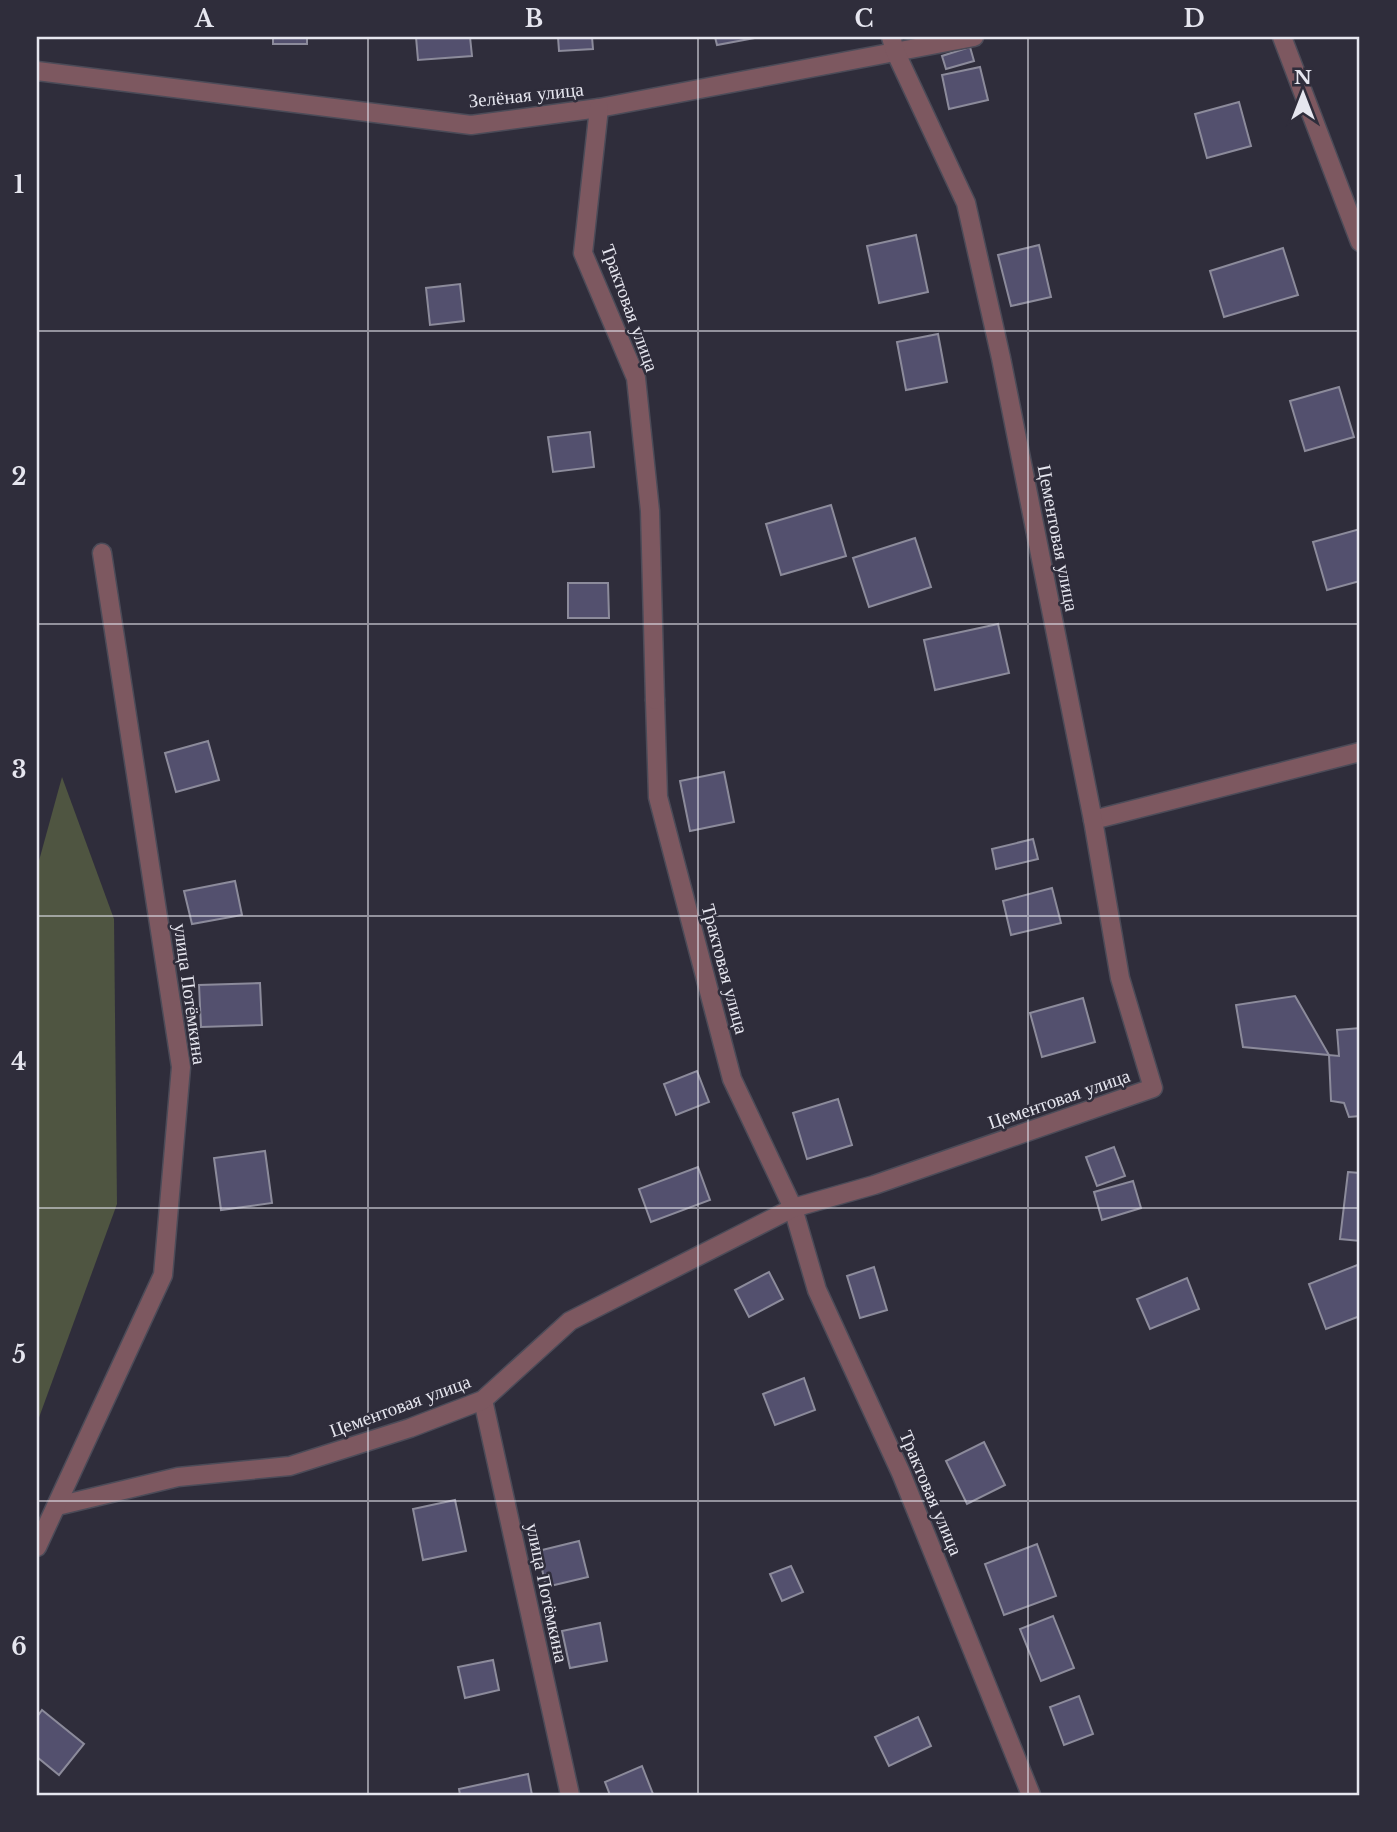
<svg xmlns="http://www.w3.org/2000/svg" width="1397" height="1832" viewBox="0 0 1397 1832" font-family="'Libre Baskerville',serif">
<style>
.green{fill:#4f5541}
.building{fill:#53506e;stroke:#8c8b9b;stroke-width:2}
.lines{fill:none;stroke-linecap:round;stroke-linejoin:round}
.service-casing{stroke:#4c4b58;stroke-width:21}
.minor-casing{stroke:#4c4b58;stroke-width:21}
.service{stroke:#7d5860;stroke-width:18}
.minor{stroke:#7d5860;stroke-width:18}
.grid{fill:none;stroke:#e6e6ef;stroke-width:2;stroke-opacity:0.55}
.labels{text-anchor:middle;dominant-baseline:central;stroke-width:5;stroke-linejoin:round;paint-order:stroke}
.street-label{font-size:19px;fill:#e6e6ef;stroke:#2f2d3b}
.neatline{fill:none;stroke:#e6e6ef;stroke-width:2.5}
.grid-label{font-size:23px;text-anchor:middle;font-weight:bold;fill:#e6e6ef}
</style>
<rect width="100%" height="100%" fill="#2f2d3b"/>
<polygon class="green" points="62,777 114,919 117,1204 37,1423 37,868"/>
<g class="building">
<rect x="273" y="37" width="34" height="7"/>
<polygon points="416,37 470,37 472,56 418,60"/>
<polygon points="558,37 592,37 593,49 559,51"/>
<polygon points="715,37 760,37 717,45"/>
<polygon points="970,47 974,61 946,69 942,56"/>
<polygon points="980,67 988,100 949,109 942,75"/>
<polygon points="1239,102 1251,146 1207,158 1195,114"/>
<polygon points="916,235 928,292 879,303 867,246"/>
<polygon points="1039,245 1051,297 1011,306 998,255"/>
<polygon points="1283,248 1298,295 1224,317 1210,271"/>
<polygon points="460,284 464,321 430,325 426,288"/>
<polygon points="938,334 947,382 906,390 897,342"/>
<polygon points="1339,387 1354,437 1305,451 1290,401"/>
<polygon points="590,432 594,467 553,472 548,437"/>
<polygon points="831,505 846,556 781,575 766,524"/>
<polygon points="1360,529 1360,581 1327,590 1313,542"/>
<polygon points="915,538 931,587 869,607 853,558"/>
<polygon points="568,583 608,583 609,618 568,618"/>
<polygon points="998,624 1009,673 935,690 924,640"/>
<polygon points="208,741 219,780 176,792 165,753"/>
<polygon points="724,772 734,822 690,831 680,781"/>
<polygon points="1033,839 1038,859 996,869 992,849"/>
<polygon points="235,881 242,915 192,924 184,891"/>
<polygon points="1052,888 1061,923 1011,935 1003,901"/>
<polygon points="260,983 262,1025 201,1027 199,985"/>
<polygon points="1295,996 1329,1055 1243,1047 1236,1005"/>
<polygon points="1083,998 1095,1042 1042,1057 1030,1013"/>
<polygon points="1360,1028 1360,1116 1349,1117 1344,1103 1331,1101 1329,1055 1339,1056 1337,1030"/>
<polygon points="697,1071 709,1102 676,1115 664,1084"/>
<polygon points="838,1099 852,1145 807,1159 793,1113"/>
<polygon points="1114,1147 1125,1176 1097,1186 1086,1157"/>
<polygon points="265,1151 272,1203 221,1210 214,1158"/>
<polygon points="698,1167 710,1200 651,1222 639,1189"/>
<polygon points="1348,1172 1360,1173 1360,1241 1340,1239"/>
<polygon points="1133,1181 1141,1208 1102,1220 1094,1192"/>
<polygon points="1360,1264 1360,1316 1326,1329 1309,1284"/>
<polygon points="874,1267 887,1310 860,1318 847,1276"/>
<polygon points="769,1272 783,1299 749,1317 735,1290"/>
<polygon points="1187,1278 1199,1309 1150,1329 1137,1299"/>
<polygon points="804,1378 815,1410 775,1425 763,1394"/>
<polygon points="984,1442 1005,1485 967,1504 946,1461"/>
<polygon points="455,1500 466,1551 423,1560 413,1509"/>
<polygon points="579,1541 588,1577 546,1587 538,1551"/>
<polygon points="1037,1544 1056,1596 1004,1615 985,1564"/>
<polygon points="791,1566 803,1592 782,1601 770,1574"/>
<polygon points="1053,1616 1074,1668 1041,1681 1020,1629"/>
<polygon points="600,1623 607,1661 570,1668 562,1631"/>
<polygon points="493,1660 499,1690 465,1698 458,1667"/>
<polygon points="1079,1696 1093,1734 1064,1745 1050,1707"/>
<polygon points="42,1710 84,1744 59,1775 37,1757 37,1717"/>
<polygon points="918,1717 931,1746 889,1766 875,1737"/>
<polygon points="642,1766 653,1794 610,1795 605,1782"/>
<polygon points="528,1774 532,1795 460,1795 459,1789"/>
</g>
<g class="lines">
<g class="service-casing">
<polyline id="service" points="655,700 658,797 732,1079 793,1208 817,1290 901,1473 1031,1795"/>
</g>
<g class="minor-casing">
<g id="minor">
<polyline points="1282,37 1360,242"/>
<polyline points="37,71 471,125 599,108 974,37"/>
<polyline points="599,108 583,253 636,378 650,511 655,700"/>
<polyline points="1093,820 1360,752"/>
<polyline points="483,1400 570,1795"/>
<polyline points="57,1506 178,1477 290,1466 410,1428 483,1400 570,1321 793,1208 874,1185 1153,1088 1120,978 1093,820 1001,358 966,203 895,51 891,37"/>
<polyline points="37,1547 163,1275 181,1067 102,553"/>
</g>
</g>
<use href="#service" class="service"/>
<use href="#minor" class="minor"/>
</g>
<path class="grid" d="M368 37V1795M698 37V1795M1028 37V1795M37 331H1360M37 624H1360M37 916H1360M37 1208H1360M37 1501H1360"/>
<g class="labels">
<g class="street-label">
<text transform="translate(526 95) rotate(-6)">Зелёная улица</text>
<text transform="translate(630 308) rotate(70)">Трактовая улица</text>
<text transform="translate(1058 538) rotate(79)">Цементовая улица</text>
<text transform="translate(725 969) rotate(75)">Трактовая улица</text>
<text transform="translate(190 994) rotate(82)">улица Потёмкина</text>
<text transform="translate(1059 1099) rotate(-19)">Цементовая улица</text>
<text transform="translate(400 1406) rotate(-20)">Цементовая улица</text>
<text transform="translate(931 1493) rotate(67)">Трактовая улица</text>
<text transform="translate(547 1593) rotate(78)">улица Потёмкина</text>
</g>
</g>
<rect width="1397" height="1832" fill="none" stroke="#2f2d3b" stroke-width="77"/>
<g transform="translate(1303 94)" stroke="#2f2d3b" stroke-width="5" paint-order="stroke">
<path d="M0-5L12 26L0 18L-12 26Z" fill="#e6e6ef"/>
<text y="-10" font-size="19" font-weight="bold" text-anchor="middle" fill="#e6e6ef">N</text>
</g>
<rect x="38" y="38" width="1320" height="1756" class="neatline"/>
<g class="grid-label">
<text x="204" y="27">A</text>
<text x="534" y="27">B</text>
<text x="864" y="27">C</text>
<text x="1194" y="27">D</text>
<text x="19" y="193">1</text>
<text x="19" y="485">2</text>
<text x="19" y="778">3</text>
<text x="19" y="1070">4</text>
<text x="19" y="1363">5</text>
<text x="19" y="1655">6</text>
</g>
</svg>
